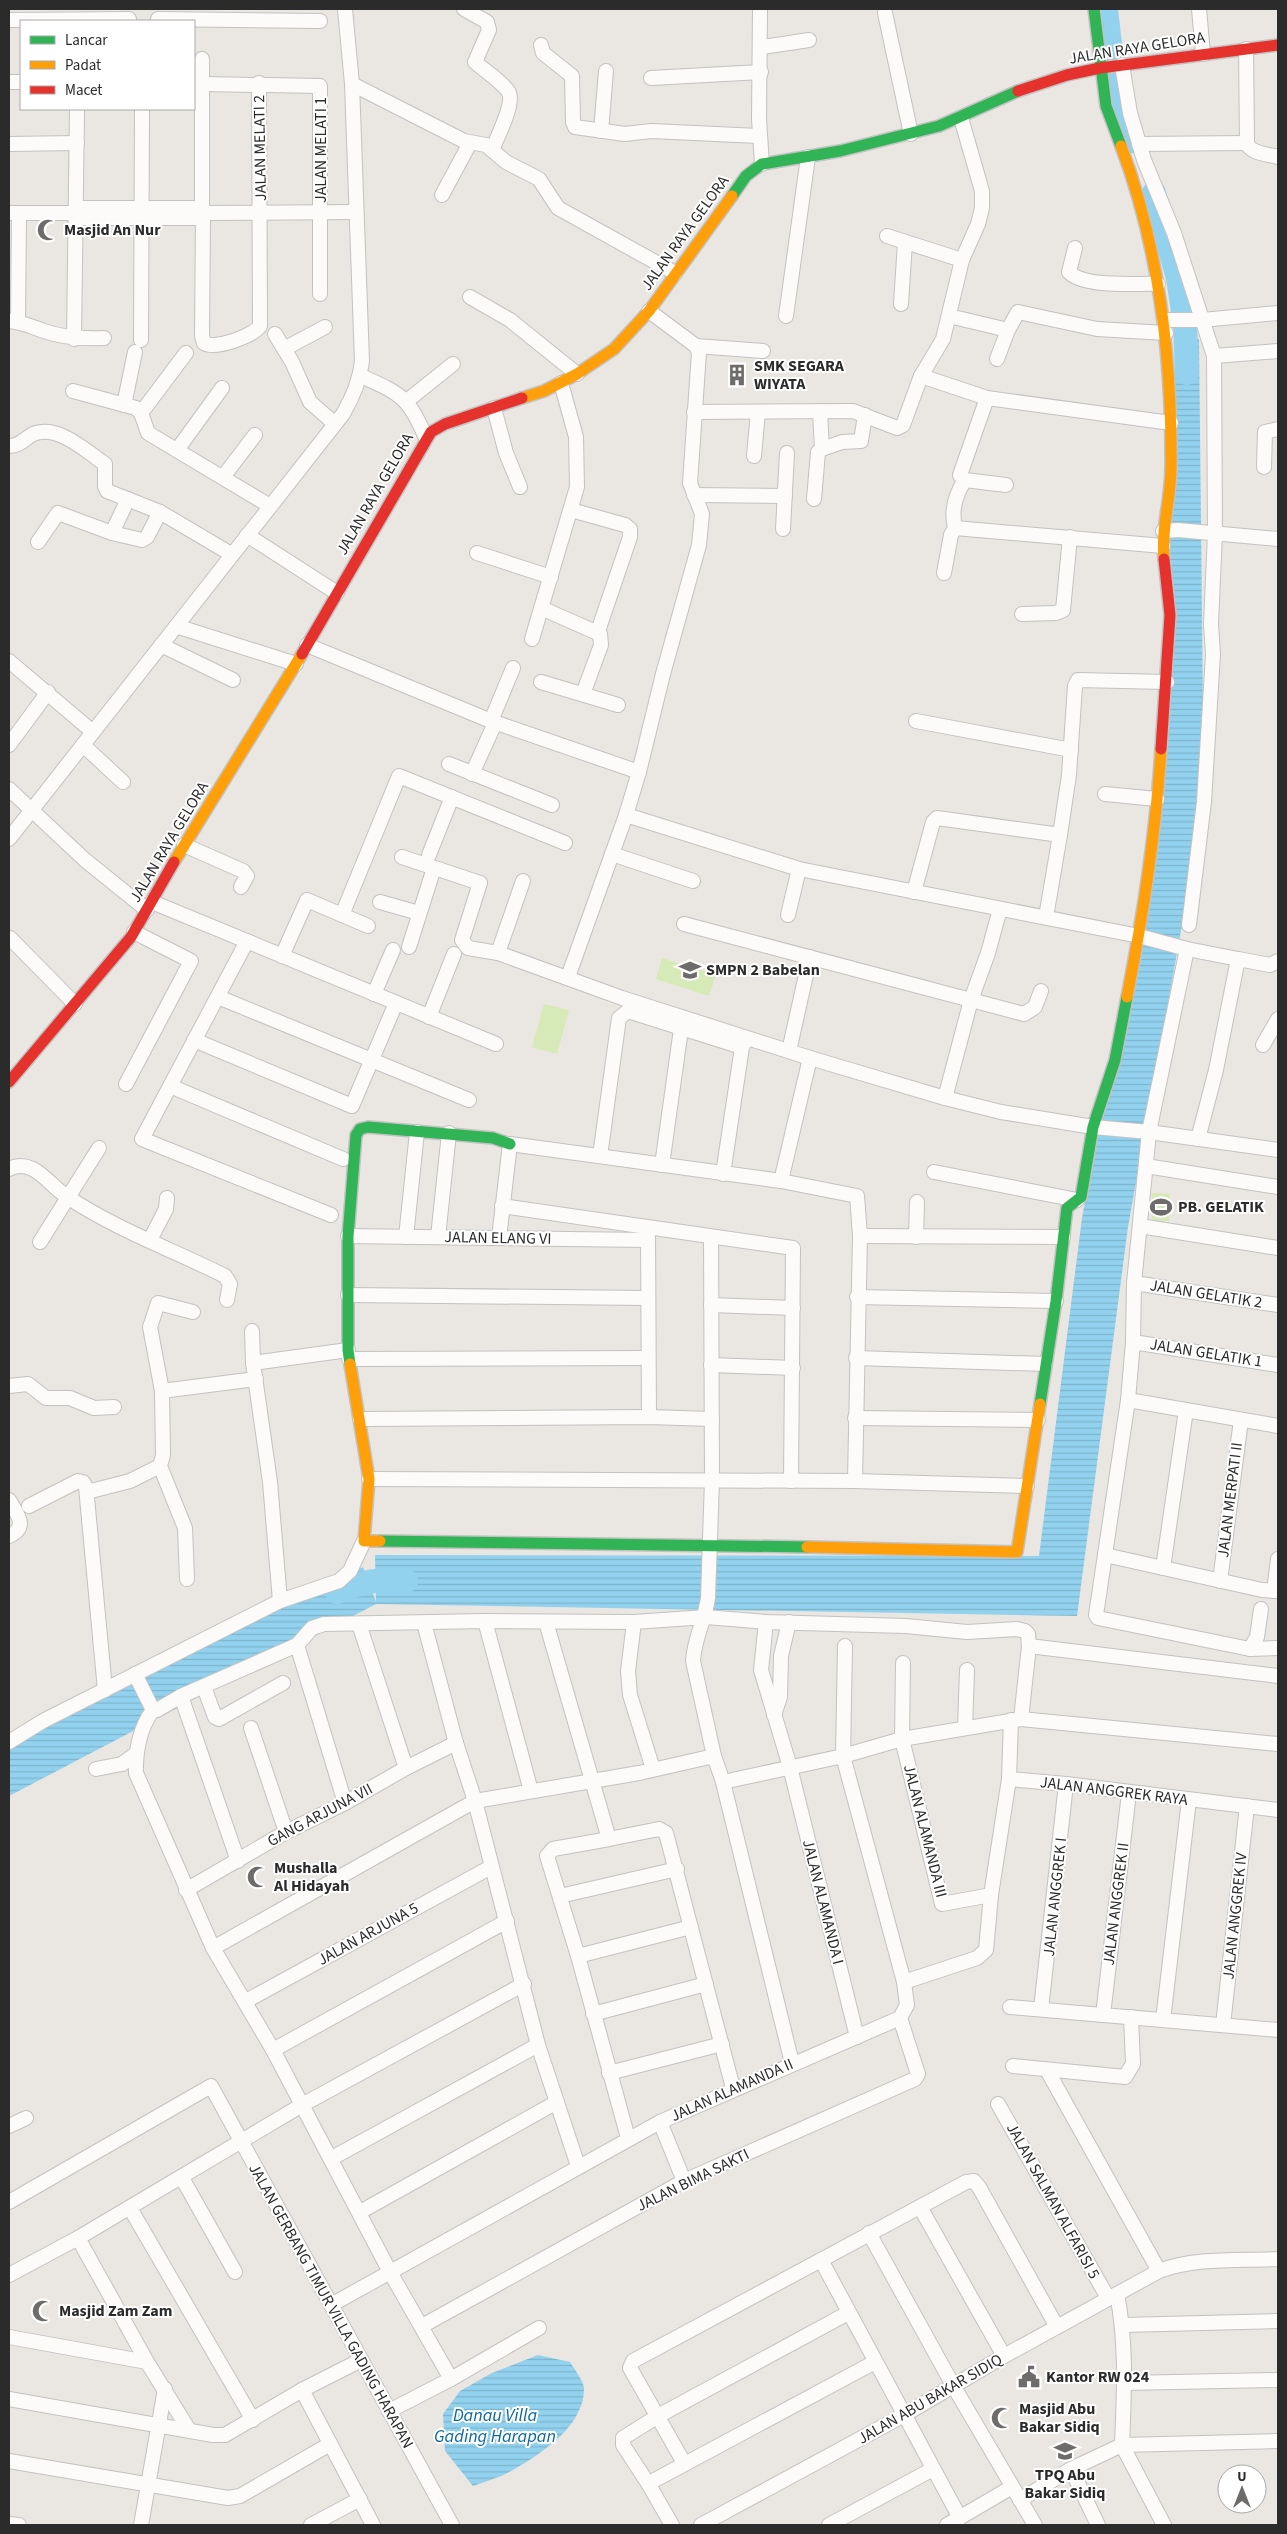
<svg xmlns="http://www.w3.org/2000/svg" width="1287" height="2534" viewBox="0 0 1287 2534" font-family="'Source Sans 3',sans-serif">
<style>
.pitch{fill:#d5eab6}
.water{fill:url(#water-rules)}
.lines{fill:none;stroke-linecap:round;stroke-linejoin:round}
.river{stroke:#92d2ee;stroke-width:24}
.street-casing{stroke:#c3c2c2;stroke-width:16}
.fast-casing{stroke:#c3c2c2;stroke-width:14}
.slow-casing{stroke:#c3c2c2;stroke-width:14}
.jam-casing{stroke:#c3c2c2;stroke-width:14}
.street{stroke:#fcfbfa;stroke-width:14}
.fast{stroke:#30b455;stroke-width:11}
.slow{stroke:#ff9f0a;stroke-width:11}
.jam{stroke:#e5322d;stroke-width:11}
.labels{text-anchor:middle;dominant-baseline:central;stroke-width:4;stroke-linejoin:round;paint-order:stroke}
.street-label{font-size:16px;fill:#2b2b2b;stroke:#fff}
.poi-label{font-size:16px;font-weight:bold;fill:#2b2b2b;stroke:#fff;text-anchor:start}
.water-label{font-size:18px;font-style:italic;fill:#0966a2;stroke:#fff}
</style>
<defs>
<pattern id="water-rules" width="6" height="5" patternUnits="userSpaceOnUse" patternTransform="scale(1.25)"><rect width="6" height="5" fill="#92d2ee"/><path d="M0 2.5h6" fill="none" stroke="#7eb4cc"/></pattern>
</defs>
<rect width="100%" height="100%" fill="#eae6e1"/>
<g class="pitch">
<polygon points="662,958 716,975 709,996 656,979"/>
<polygon points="544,1004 569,1010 557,1054 532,1047"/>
<polygon points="1152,1193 1170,1194 1169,1221 1152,1221"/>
</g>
<g class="water">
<polygon points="1199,339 1204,802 1128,1227 1077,1616 376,1604 9,1796 9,1747 363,1567 376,1602 375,1555 1039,1556 1082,1218 1159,785 1176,342"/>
<path d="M538 2355 570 2362C574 2369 584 2381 584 2389 584 2426 541 2454 513 2470 501 2477 486 2481 473 2486L445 2451 443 2414 460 2391 492 2373Z"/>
</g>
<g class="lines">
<g class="river">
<path d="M1106 9C1111 54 1115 99 1133 141"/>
<polyline points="1154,193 1178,278 1185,325 1187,373"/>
<path d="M337 1592C362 1582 378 1578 406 1581"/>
</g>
<g class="street-casing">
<g id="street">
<path d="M464 9 487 22 489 30 475 62C485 71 500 80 508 91 516 102 497 137 492 150"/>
<polyline points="760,9 759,119 762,164"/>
<polyline points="1199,9 1203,54"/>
<polyline points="885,13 911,134"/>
<polyline points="158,19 320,21"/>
<polyline points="9,20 129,19"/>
<polyline points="541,45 543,53 572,76 573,122 575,127 625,134 651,131 759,136"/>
<polyline points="762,47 809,40"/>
<path d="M1246 49 1247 143C1250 154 1268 154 1278 157"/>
<path d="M202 59V208L205 213 203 218 202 336 204 343C215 350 253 336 260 326L259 83"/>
<polyline points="1122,65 1130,113 1144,160 1174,233 1214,356 1215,533 1211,624 1213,654 1204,802 1189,925"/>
<polyline points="651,78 761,72"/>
<polyline points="9,82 21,82"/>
<polyline points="203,84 320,86 320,294"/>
<polyline points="352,84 464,141 486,145 506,162 539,179 558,208 675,273"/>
<polyline points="601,131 606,71"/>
<polyline points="9,144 77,143"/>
<polyline points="1139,144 1247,143"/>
<polyline points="442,195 470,143"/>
<polyline points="77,208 202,208"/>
<polyline points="9,213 75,213"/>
<polyline points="205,213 356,212"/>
<polyline points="77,218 203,218"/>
<polyline points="887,236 962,260"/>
<path d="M1075 248 1069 272C1084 288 1136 283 1158 284"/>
<polyline points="470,297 510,320 577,374"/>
<polyline points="901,304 905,242"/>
<polyline points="786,316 808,157"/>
<polyline points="949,316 1008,330"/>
<polyline points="1164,320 1202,320 1278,313"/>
<path d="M9 321C22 322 32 327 44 331 64 338 83 339 104 338"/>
<polyline points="18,322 19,213"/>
<polyline points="275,334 292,362 310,402 335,424"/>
<polyline points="74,339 77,109"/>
<polyline points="141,340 142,109"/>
<polyline points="696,346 763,351"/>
<polyline points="284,349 325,327"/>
<polyline points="1214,356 1278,351"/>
<polyline points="997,359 1008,330 1018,312 1097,329 1166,333"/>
<path d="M361 376C401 394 408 396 426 438"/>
<polyline points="921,376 987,398 1171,423"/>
<polyline points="73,391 136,408 141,413 148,433 270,506"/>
<polyline points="987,398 960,475 965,480 1006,485"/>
<polyline points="408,400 453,364"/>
<polyline points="124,405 135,352"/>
<polyline points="494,408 506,453 520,487"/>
<polyline points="694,412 853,411 897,428 903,425 921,376 943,339 962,260 978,224 982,208 982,191 961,118"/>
<polyline points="141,413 186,353"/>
<path d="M9 446C20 446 24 439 33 434 58 424 86 451 105 464V486L107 491 160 512 231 554"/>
<polyline points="822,449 842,442 861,441 865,415"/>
<polyline points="177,450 222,388"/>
<polyline points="754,456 758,412"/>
<polyline points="1264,467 1265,432 1278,429"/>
<polyline points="223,477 255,435"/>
<polyline points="694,495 785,496"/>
<polyline points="814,499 818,452 822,449 820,411"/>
<polyline points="571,510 625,525 630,529 630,537 598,631"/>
<path d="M955 528C951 511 955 495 965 480"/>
<polyline points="783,529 787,453"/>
<polyline points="1163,531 1178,530 1278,539"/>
<polyline points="112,533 128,499"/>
<polyline points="247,535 337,593"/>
<polyline points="38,542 58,513 112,533 142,540 147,537 160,512"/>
<polyline points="477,553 551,577"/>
<polyline points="944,573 951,535 955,528 1163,546"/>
<polyline points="541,608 600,634 601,645 583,694"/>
<polyline points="1022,614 1056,613 1063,610 1070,537"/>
<polyline points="176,626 296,664"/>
<polyline points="532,639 577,487 576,437 561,383"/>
<polyline points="161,645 233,680"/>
<polyline points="307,645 491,721 639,772"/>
<polyline points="9,661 93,732"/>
<polyline points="541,682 618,705"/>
<polyline points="491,721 513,668"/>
<polyline points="916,721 1071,750"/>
<polyline points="9,745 48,692"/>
<polyline points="83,745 123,782"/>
<polyline points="449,764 552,805"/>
<polyline points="472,774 495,723"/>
<polyline points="9,789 85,860 147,910"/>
<polyline points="1105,794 1157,799"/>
<polyline points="626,815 799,869 1139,936 1187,949 1238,959"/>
<path d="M9 839 343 414C353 397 360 380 362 361L352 84 345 9"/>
<polyline points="184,845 243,871 247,876 241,887"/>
<polyline points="612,854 693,881"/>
<polyline points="429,855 452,797"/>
<polyline points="402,857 480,883 462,940 468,948 498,953 622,998 810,1058 945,1098 1001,1112 1093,1127 1149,1132 1278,1150"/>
<polyline points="914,892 933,822 937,818 1060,835 1069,775 1075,686 1078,680 1167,682"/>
<polyline points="152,902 496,1044"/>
<polyline points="380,902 419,913"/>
<polyline points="342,915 399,776 565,843"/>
<polyline points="788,915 799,869"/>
<polyline points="1046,917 1060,835"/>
<polyline points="684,924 1024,1014 1035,1007 1041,991"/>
<polyline points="10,938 75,1004"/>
<polyline points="247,941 142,1139 331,1215"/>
<polyline points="409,947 434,868"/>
<polyline points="1187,949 1149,1132 1134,1283 1133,1342 1128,1400 1096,1615 1098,1618 1250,1649 1278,1648"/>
<polyline points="498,953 523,881"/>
<polyline points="282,956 307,900 368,926"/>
<polyline points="568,977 626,815 639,772 663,674 699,545 702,514 690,483 699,352 696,346 649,311"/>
<polyline points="374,994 393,950"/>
<polyline points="218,997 469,1100"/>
<polyline points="429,1017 454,954"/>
<polyline points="194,1040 352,1106 396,1003"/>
<polyline points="1263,1045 1278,1019"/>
<polyline points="789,1051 810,957"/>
<polyline points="126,1084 191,961 134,932"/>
<polyline points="170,1086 343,1159"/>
<polyline points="945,1098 971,1000 988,953 1000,909"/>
<polyline points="1198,1139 1216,1070 1238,959 1270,965 1278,961"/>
<polyline points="600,1156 619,1018 628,1011 742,1047"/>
<polyline points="662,1165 681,1029"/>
<polyline points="1146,1166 1278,1187"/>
<path d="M9 1169C33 1157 48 1184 66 1196 115 1229 173 1250 225 1276L230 1284 227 1300"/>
<polyline points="934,1172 1077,1200"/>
<polyline points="723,1174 742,1047 746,1040"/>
<polyline points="781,1181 810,1058"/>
<polyline points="502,1206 793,1248 791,1481"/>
<polyline points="1140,1226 1278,1248"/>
<polyline points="648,1231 649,1417"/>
<polyline points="348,1236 648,1240"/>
<polyline points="860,1236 1063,1237"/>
<polyline points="406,1237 417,1132"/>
<polyline points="438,1237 449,1133"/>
<path d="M711 1237 712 1480 708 1598C705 1620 694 1639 693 1661L714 1756 723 1782 792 2063"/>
<polyline points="916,1237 917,1202"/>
<polyline points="499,1238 510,1144 781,1181 857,1196 860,1236 855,1481"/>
<polyline points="150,1240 166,1209 167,1198"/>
<polyline points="40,1242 99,1148"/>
<polyline points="1134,1283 1278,1305"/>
<polyline points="348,1295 647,1298"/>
<polyline points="857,1297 1056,1301"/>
<polyline points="711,1305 793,1308"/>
<polyline points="252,1331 253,1363 270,1482 280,1601"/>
<polyline points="1133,1342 1278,1365"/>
<polyline points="856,1358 1045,1364"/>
<polyline points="349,1359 647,1358"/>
<polyline points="253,1363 348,1350"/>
<polyline points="711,1365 793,1368"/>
<polyline points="9,1386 28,1384 46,1398 70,1398 94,1408 114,1407"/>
<polyline points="162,1391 256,1379"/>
<polyline points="1128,1400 1278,1426"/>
<polyline points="855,1418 1038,1420"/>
<polyline points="360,1419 649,1417 712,1419"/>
<polyline points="369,1479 855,1481 1027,1486"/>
<polyline points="87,1492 130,1481 160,1466"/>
<path d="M9 1500C17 1514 29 1527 9 1536"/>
<polyline points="29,1506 78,1481 83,1482 86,1487 105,1690"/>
<polyline points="1105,1555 1262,1590 1278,1591"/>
<polyline points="1163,1568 1186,1410"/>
<polyline points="187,1579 185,1528 160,1466 163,1455 162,1391 150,1327 158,1303 193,1312"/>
<polyline points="1220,1581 1241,1420"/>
<polyline points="1274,1591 1278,1559"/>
<polyline points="485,1621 531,1791"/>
<polyline points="546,1622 609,1839 553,1849 547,1856 578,1956 628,2138"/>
<polyline points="634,1622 628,1671 630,1695 653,1769"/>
<polyline points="766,1622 761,1670 790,1767 857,2037"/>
<polyline points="424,1623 456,1743 475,1801 538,2045 578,2166"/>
<polyline points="359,1624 406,1768"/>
<polyline points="297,1645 345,1803"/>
<polyline points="1029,1646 1278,1676"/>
<polyline points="1250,1649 1257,1637 1261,1609"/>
<polyline points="903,1663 902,1739 942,1904 991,1895"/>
<polyline points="135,1674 153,1710 157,1710 181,1696 297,1645 312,1628 324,1624 485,1621 634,1622 706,1617 766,1622 906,1626 967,1632 1017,1629 1025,1631 1028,1634 1029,1646 1021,1719"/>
<polyline points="204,1687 215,1717 219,1719 283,1683"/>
<polyline points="181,1696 238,1861"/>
<path d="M153 1710C140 1727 135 1752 136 1773L213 1948 273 2050 390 2272 451 2379 389 2411"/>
<polyline points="774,1715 780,1697 781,1656 789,1622"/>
<polyline points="1011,1720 1009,1779 1066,1784 1278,1810"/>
<polyline points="251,1728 286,1832"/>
<polyline points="965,1728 967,1670"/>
<polyline points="9,1742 43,1721 280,1601 339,1581 350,1571 364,1541"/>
<polyline points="96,1769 122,1764 137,1753"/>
<polyline points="723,1782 843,1756 902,1739 1021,1719 1278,1744"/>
<polyline points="609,1839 659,1829 666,1833 733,2088"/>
<polyline points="186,1890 286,1832 345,1803 406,1768 456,1743"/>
<polyline points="560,1896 677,1869"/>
<polyline points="213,1948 475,1801 639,1773 714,1756"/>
<polyline points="578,1956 691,1927"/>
<polyline points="904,1982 977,1958 986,1950 991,1895 1009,1779"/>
<polyline points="246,2001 491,1867"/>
<polyline points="1010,2007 1278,2030"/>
<polyline points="1041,2009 1066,1784"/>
<polyline points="593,2014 706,1984"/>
<polyline points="1103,2015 1129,1793"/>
<polyline points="1163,2020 1189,1800"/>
<polyline points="1223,2025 1247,1806"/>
<polyline points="273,2050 507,1921"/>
<polyline points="1013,2066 1125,2077 1133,2064 1131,2017"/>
<polyline points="1047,2070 1159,2271"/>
<polyline points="609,2073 722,2044"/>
<polyline points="998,2104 1108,2298"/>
<polyline points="660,2122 684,2181"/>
<polyline points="9,2126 26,2118"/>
<polyline points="332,2158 538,2045"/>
<polyline points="182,2178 235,2272"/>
<polyline points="9,2202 211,2086 452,2525"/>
<polyline points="920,2207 1004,2356"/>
<polyline points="130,2208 253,2420"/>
<polyline points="360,2212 557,2102"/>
<polyline points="869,2233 954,2387 1035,2525"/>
<polyline points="78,2238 147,2362 189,2430"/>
<polyline points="821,2260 960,2518"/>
<polyline points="9,2275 78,2238 302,2105 524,1984"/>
<path d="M1117 2294C1127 2345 1124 2394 1122 2445L1278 2441"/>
<polyline points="331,2305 660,2122 900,2018 907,2005 904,1982 843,1756 845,1646"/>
<polyline points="1123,2325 1278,2321"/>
<polyline points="422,2326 684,2181 915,2079 918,2074 900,2018"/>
<polyline points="9,2337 147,2362"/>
<polyline points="451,2379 539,2328"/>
<polyline points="1125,2383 1278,2380"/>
<polyline points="302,2390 373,2525"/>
<polyline points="9,2399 213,2435 225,2435 302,2390 361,2360"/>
<polyline points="9,2461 228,2498 240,2496 330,2444"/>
<polyline points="684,2463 630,2368 633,2361 966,2182 974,2181 979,2187 1057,2327"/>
<polyline points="1071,2469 1098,2525"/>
<polyline points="649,2485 623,2445 623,2438 658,2416 848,2313"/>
<polyline points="1020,2500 1071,2469 1122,2445 1164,2525"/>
<polyline points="9,2524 19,2525"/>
<polyline points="141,2525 165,2389"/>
<polyline points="311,2525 360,2499"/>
<polyline points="672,2525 649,2485 653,2481 875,2362"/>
<path d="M701 2525 904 2415 1004 2356 1159 2271C1196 2257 1239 2261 1278 2259"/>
<polyline points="829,2525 933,2469"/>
<polyline points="947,2525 1012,2487"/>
</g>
</g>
<g class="fast-casing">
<g id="fast">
<polyline points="1094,9 1106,106 1121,146"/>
<polyline points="732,196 746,176 762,164 840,151 939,126 1018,91"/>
<polyline points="350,1364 348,1350 348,1236 356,1135 360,1129 368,1127 493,1138 510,1144"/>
<polyline points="1040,1404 1056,1301 1067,1208 1081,1197 1093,1127 1115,1060 1127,997"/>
<polyline points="380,1541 807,1547"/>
</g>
</g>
<g class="slow-casing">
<g id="slow">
<path d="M1121 146C1159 247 1172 360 1171 468 1171 498 1161 528 1164 559"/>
<polyline points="522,398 544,391 577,374 614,349 649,311 732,196"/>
<polyline points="174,862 302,654"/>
<path d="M1127 997C1143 916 1156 832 1161 749"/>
<polyline points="350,1364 369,1479 364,1541 380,1541"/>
<polyline points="807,1547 1017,1552 1040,1404"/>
</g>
</g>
<g class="jam-casing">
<g id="jam">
<polyline points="1018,91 1067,75 1100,68 1278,45"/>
<polyline points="302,654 431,432 445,424 522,398"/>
<polyline points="1161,749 1170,615 1164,559"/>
<polyline points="9,1082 131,937 174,862"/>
</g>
</g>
<use href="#street" class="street"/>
<use href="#fast" class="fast"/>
<use href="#slow" class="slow"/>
<use href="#jam" class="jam"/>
</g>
<defs>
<g id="mosque-bare" transform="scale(1.725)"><path d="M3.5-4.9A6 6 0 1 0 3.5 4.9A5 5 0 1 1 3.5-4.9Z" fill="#6e6c6b" stroke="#fff" stroke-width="2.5" paint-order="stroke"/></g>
<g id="building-bare" transform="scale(1.725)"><path d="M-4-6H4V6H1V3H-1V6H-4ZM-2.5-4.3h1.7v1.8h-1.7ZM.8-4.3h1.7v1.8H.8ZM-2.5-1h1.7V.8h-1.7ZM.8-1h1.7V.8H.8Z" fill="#6e6c6b" stroke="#fff" stroke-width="2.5" paint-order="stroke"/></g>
<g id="school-bare" transform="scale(1.725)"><path d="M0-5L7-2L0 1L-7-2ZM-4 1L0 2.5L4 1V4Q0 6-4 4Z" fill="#6e6c6b" stroke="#fff" stroke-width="2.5" paint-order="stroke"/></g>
<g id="stadium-bare" transform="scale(1.725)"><path d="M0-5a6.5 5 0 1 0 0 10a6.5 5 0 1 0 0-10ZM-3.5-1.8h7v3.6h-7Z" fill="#6e6c6b" stroke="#fff" stroke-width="2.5" paint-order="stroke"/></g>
<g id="civic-bare" transform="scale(1.725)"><path d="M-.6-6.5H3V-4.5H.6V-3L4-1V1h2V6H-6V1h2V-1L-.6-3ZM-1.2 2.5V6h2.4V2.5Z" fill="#6e6c6b" stroke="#fff" stroke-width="2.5" paint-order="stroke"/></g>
</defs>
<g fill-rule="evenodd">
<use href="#mosque-bare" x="48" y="230"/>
<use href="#building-bare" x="737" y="375"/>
<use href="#school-bare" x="690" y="970"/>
<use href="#stadium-bare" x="1161" y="1207"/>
<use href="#mosque-bare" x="258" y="1877"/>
<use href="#mosque-bare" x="43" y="2311"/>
<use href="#civic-bare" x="1029" y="2377"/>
<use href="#mosque-bare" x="1002" y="2418"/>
<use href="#school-bare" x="1065" y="2451"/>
</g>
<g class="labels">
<g class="street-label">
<text transform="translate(1137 48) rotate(-9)">JALAN RAYA GELORA</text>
<text transform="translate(260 148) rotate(-91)">JALAN MELATI 2</text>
<text transform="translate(321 150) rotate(-90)">JALAN MELATI 1</text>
<text transform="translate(685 233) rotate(-54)">JALAN RAYA GELORA</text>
<text transform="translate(375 494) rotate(-60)">JALAN RAYA GELORA</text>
<text transform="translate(169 842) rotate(-59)">JALAN RAYA GELORA</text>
<text transform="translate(498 1238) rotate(1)">JALAN ELANG VI</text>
<text transform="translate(1206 1294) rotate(9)">JALAN GELATIK 2</text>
<text transform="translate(1206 1353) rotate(9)">JALAN GELATIK 1</text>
<text transform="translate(1230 1500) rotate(-83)">JALAN MERPATI II</text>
<text transform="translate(1114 1791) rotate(7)">JALAN ANGGREK RAYA</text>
<text transform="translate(320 1815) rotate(-28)">GANG ARJUNA VII</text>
<text transform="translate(925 1831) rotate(76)">JALAN ALAMANDA III</text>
<text transform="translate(1055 1897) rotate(-84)">JALAN ANGGREK I</text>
<text transform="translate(823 1902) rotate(76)">JALAN ALAMANDA I</text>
<text transform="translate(1116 1904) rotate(-83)">JALAN ANGGREK II</text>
<text transform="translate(1235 1916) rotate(-84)">JALAN ANGGREK IV</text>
<text transform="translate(368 1934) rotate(-29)">JALAN ARJUNA 5</text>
<text transform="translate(732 2090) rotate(-24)">JALAN ALAMANDA II</text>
<text transform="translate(693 2180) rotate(-26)">JALAN BIMA SAKTI</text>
<text transform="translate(1053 2201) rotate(61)">JALAN SALMAN ALFARISI 5</text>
<text transform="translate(331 2306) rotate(61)">JALAN GERBANG TIMUR VILLA GADING HARAPAN</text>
<text transform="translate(930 2399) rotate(-30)">JALAN ABU BAKAR SIDIQ</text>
</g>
<g class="poi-label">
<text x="64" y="230">Masjid An Nur</text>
<text x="754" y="366">SMK SEGARA<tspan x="754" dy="18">WIYATA</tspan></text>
<text x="706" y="970">SMPN 2 Babelan</text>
<text x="1178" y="1207">PB. GELATIK</text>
<text x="274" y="1868">Mushalla<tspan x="274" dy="18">Al Hidayah</tspan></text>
<text x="59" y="2311">Masjid Zam Zam</text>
<text x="1046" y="2377">Kantor RW 024</text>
<text x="1019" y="2409">Masjid Abu<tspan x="1019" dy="18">Bakar Sidiq</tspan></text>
<text x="1065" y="2475" text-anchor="middle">TPQ Abu<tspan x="1065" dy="18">Bakar Sidiq</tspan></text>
</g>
<g class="water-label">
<text x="495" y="2415">Danau Villa<tspan x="495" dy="21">Gading Harapan</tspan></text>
</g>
</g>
<rect width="1287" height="2534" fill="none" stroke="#2b2b2b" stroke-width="20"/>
<rect x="20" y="20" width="175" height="90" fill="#ffffff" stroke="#aaaaaa"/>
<rect x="30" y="36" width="25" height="8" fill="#30b455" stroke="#aaaaaa"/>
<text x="65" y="45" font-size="15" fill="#2b2b2b">Lancar</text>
<rect x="30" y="61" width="25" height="8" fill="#ff9f0a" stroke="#aaaaaa"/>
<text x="65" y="70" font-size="15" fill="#2b2b2b">Padat</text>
<rect x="30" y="86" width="25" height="8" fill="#e5322d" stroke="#aaaaaa"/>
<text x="65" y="95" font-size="15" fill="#2b2b2b">Macet</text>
<g transform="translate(1242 2489)"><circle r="24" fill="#ffffff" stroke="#aaaaaa"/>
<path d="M0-4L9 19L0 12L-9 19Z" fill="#6e6c6b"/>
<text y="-8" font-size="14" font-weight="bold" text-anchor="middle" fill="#2b2b2b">U</text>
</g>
</svg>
